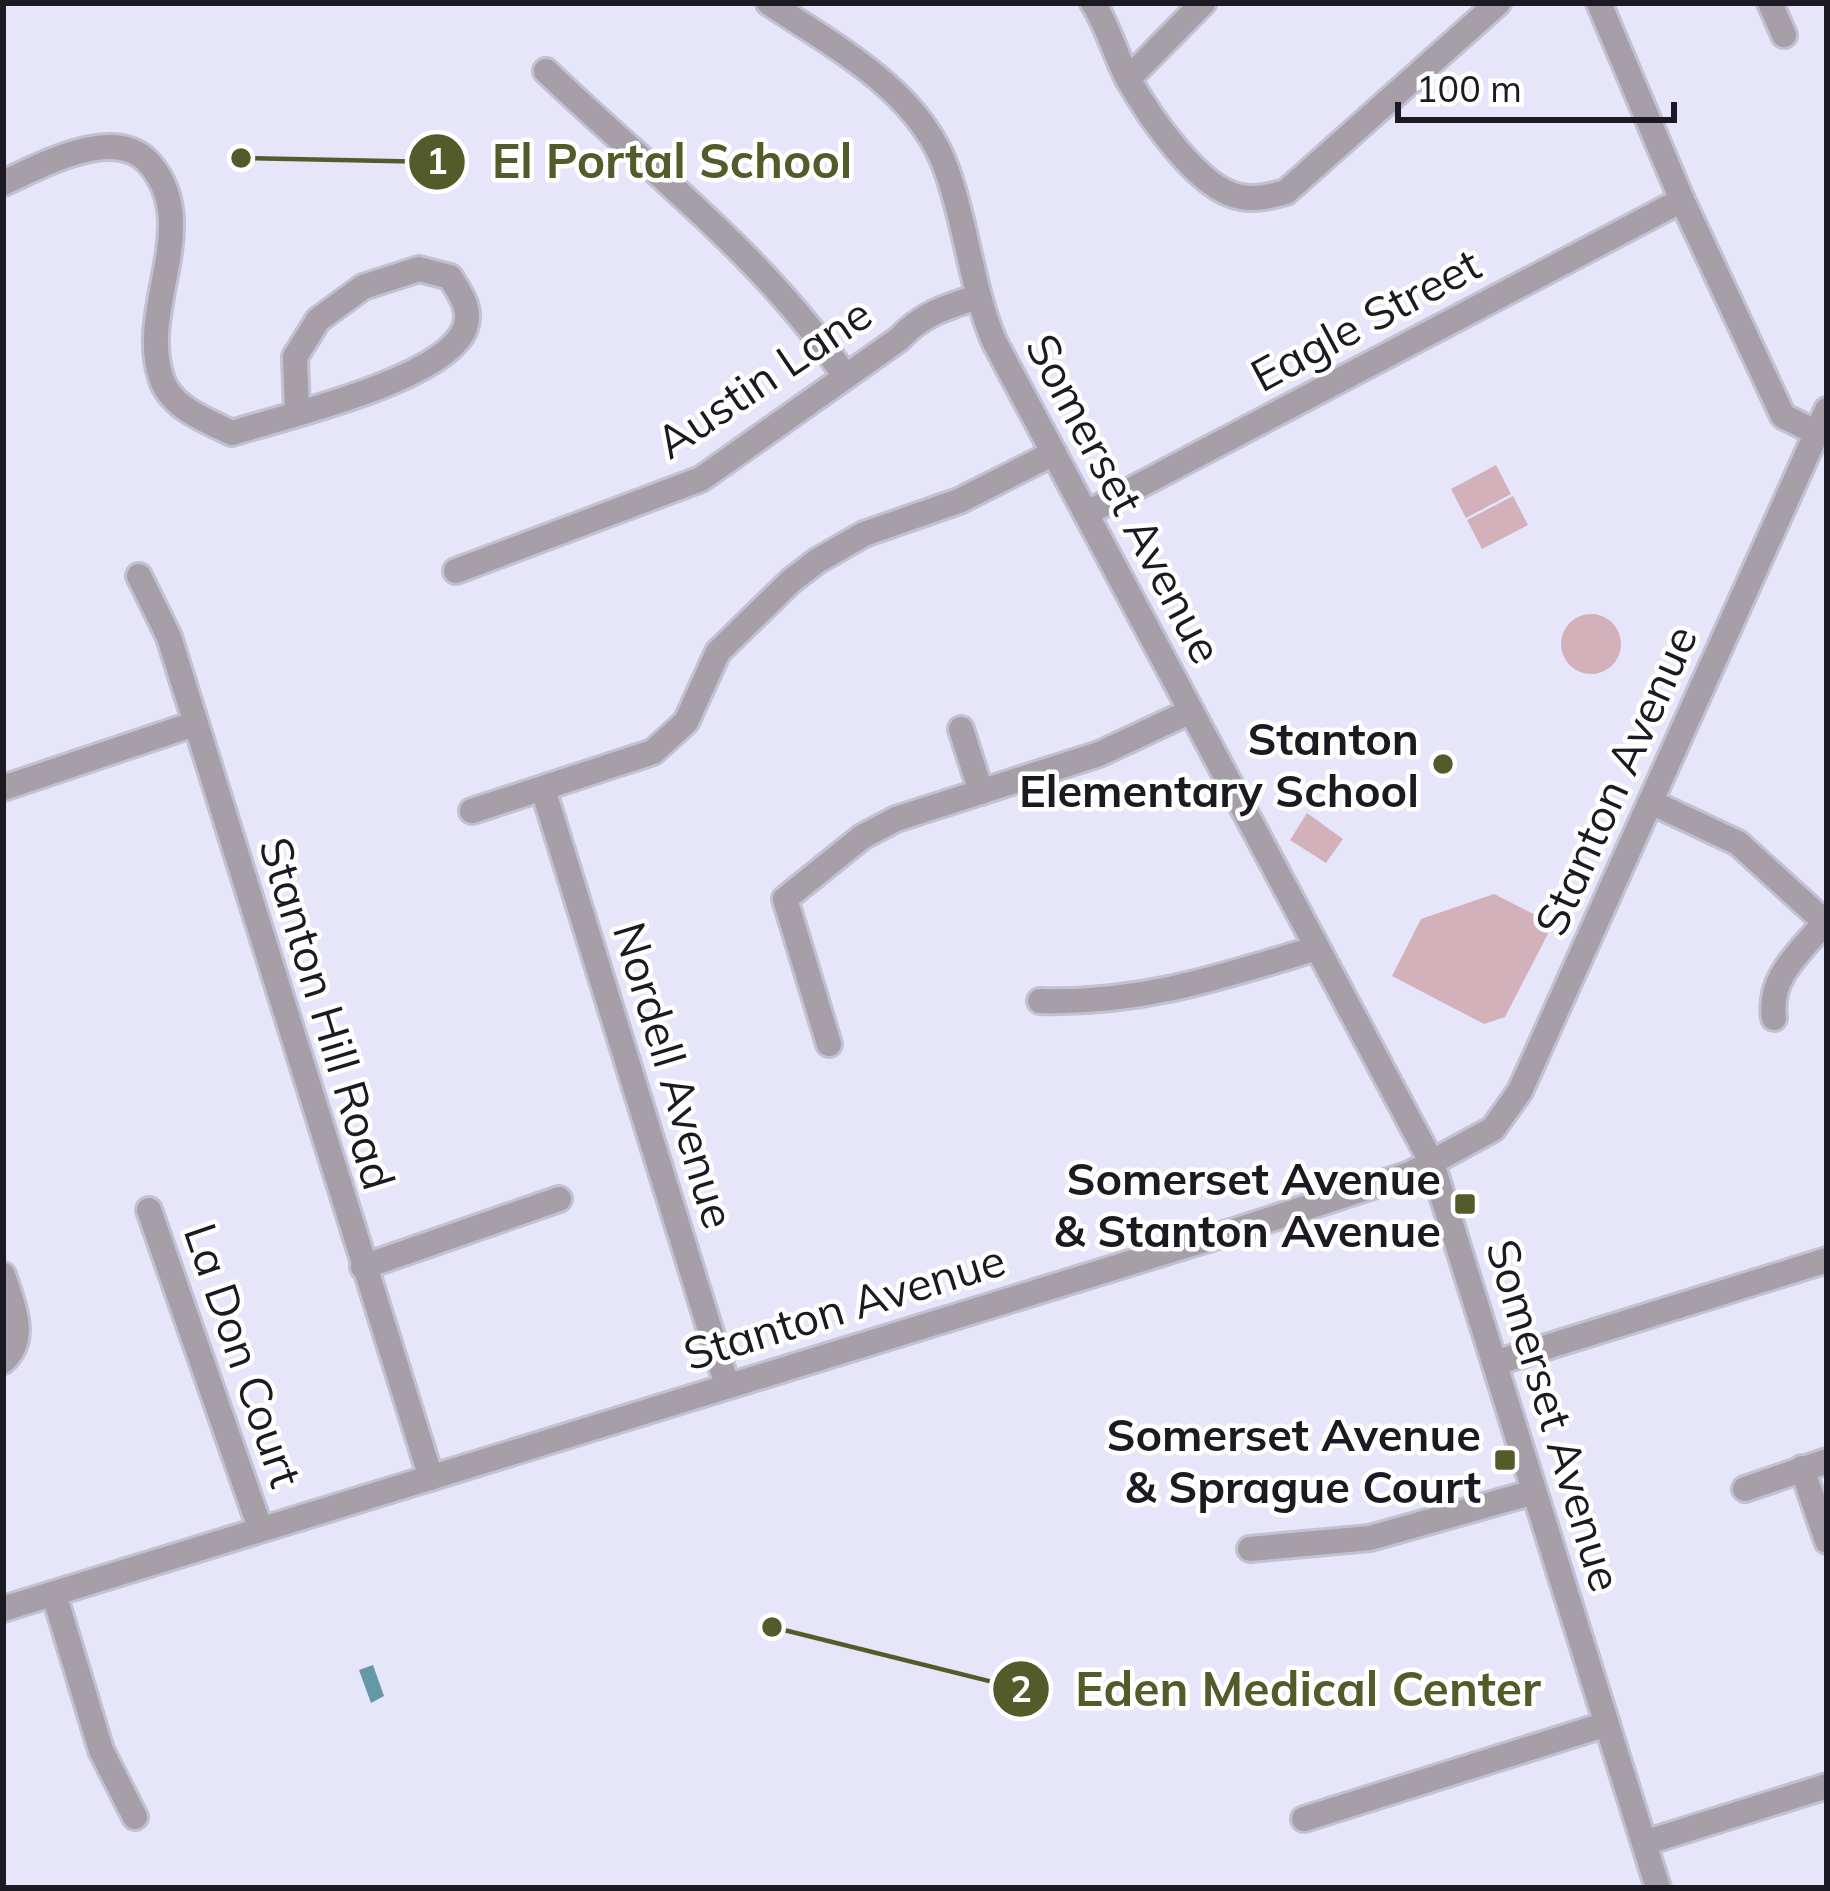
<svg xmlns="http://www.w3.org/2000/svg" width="1830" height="1891" viewBox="0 0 1830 1891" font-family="Mulish,sans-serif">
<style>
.green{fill:#d3b1bb}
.water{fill:#6498a9}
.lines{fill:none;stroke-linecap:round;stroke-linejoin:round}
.minor-casing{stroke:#c2c0d3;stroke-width:30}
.minor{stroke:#a69fa7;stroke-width:24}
.poi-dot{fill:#535b2a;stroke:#fff;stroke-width:4.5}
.labels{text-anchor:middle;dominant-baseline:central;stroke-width:9;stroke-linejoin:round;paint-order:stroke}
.street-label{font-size:45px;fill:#1b1a22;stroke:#fff}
.poi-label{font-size:45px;font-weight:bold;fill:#1b1a22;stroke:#fff;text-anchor:end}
.leader{fill:none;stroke:#535b2a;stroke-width:4.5}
.callout-dot{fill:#535b2a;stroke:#fff;stroke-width:4.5}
.mark-label{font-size:36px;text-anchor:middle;font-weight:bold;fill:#fff}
.callout-label{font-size:48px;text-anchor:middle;font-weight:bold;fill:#535b2a;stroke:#fff;stroke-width:9;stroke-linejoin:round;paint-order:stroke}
</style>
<rect width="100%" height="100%" fill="#e7e5fa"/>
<g class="green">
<polygon points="1496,465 1511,494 1466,518 1451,489"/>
<polygon points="1513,496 1528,525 1482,549 1467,520"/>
<circle cx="1591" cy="644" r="30"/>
<polygon points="1307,813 1343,839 1326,863 1290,840"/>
<polygon points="1494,894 1553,924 1505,1017 1484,1024 1392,976 1421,919"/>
</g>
<polygon class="water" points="373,1665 384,1696 371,1703 359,1670"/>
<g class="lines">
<g class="minor-casing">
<g id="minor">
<path d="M769 3C835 47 920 91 947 171 967 227 971 286 994 341L1432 1163 1658 1888"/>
<path d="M1093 3C1108 26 1115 54 1128 79 1148 114 1198 190 1241 197 1256 200 1271 196 1286 192L1498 3"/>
<polyline points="1599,3 1682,200 1783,416 1817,433"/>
<polyline points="1770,3 1784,35"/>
<path d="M546 71C648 169 766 258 845 376"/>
<polyline points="1128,79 1203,3"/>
<path d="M3 183C41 166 115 124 149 163 203 224 138 307 161 377 170 408 206 420 232 433 282 417 446 380 465 328 472 309 460 293 450 277L419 269 363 287 318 320 295 357 297 412"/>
<polyline points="1087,513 1682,200"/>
<path d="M456 571 701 479 899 339C922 314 946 307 978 297"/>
<polyline points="139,576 169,637 431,1478"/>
<polyline points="961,729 981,792"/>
<polyline points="3,788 194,724"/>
<polyline points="543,789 727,1385"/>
<polyline points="1653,803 1738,843 1827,924"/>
<polyline points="472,811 653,752 686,722 718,652 791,581 817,561 864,534 959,501 1054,453"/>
<path d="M1040 1001C1141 1004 1221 977 1317 948"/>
<path d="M1774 1018C1768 976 1801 952 1825 922"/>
<polyline points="829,1044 785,899 862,837 896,819 1099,754 1191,711"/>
<polyline points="149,1210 260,1528"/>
<polyline points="363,1267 559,1199"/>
<path d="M3 1275C12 1303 29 1338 3 1361"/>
<polyline points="1495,1363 1827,1260"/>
<polyline points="1802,1468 1827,1541"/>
<polyline points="1745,1489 1827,1461"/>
<polyline points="1250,1549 1370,1538 1534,1492"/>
<polyline points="54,1594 101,1750 135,1817"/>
<polyline points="3,1609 1234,1231 1410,1174 1493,1129 1520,1091 1827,410"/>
<polyline points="1304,1819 1607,1724"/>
<polyline points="1644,1843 1827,1786"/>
</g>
</g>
<use href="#minor" class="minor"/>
</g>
<g class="poi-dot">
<circle cx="1443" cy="764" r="12"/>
<rect x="1453" y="1192" width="24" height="24" rx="6"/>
<rect x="1493" y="1448" width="24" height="24" rx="6"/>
</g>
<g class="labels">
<g class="street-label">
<text transform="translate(1365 319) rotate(-28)">Eagle Street</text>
<text transform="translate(763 377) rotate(-34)">Austin Lane</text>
<text transform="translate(1125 498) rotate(62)">Somerset Avenue</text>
<text transform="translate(1615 780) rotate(-66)">Stanton Avenue</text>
<text transform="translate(328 1013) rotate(73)">Stanton Hill Road</text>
<text transform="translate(675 1075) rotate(73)">Nordell Avenue</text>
<text transform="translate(844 1306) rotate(-17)">Stanton Avenue</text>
<text transform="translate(244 1355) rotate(71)">La Don Court</text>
<text transform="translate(1555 1415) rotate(73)">Somerset Avenue</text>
</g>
<g class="poi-label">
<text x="1419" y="738">Stanton<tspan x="1419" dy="52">Elementary School</tspan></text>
<text x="1441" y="1178">Somerset Avenue<tspan x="1441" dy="52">&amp; Stanton Avenue</tspan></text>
<text x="1481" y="1434">Somerset Avenue<tspan x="1481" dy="52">&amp; Sprague Court</tspan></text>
</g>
</g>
<path class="leader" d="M241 158L437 162M772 1627L1021 1689"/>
<g class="callout-dot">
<circle cx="241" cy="158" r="12"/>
<circle cx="772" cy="1627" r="12"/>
<circle cx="437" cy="162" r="30"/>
<circle cx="1021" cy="1689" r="30"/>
</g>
<g class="mark-label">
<text x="437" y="174">1</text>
<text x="1021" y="1702">2</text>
</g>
<g class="callout-label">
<text x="672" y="178">El Portal School</text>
<text x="1308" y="1706">Eden Medical Center</text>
</g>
<rect width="1830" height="1891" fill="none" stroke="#1b1a22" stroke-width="12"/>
<path d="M1398 102v18h276v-18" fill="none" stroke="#1b1a22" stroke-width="6"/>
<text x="1416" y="102" font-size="36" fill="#1b1a22" stroke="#ffffff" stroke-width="9" paint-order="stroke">100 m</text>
</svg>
